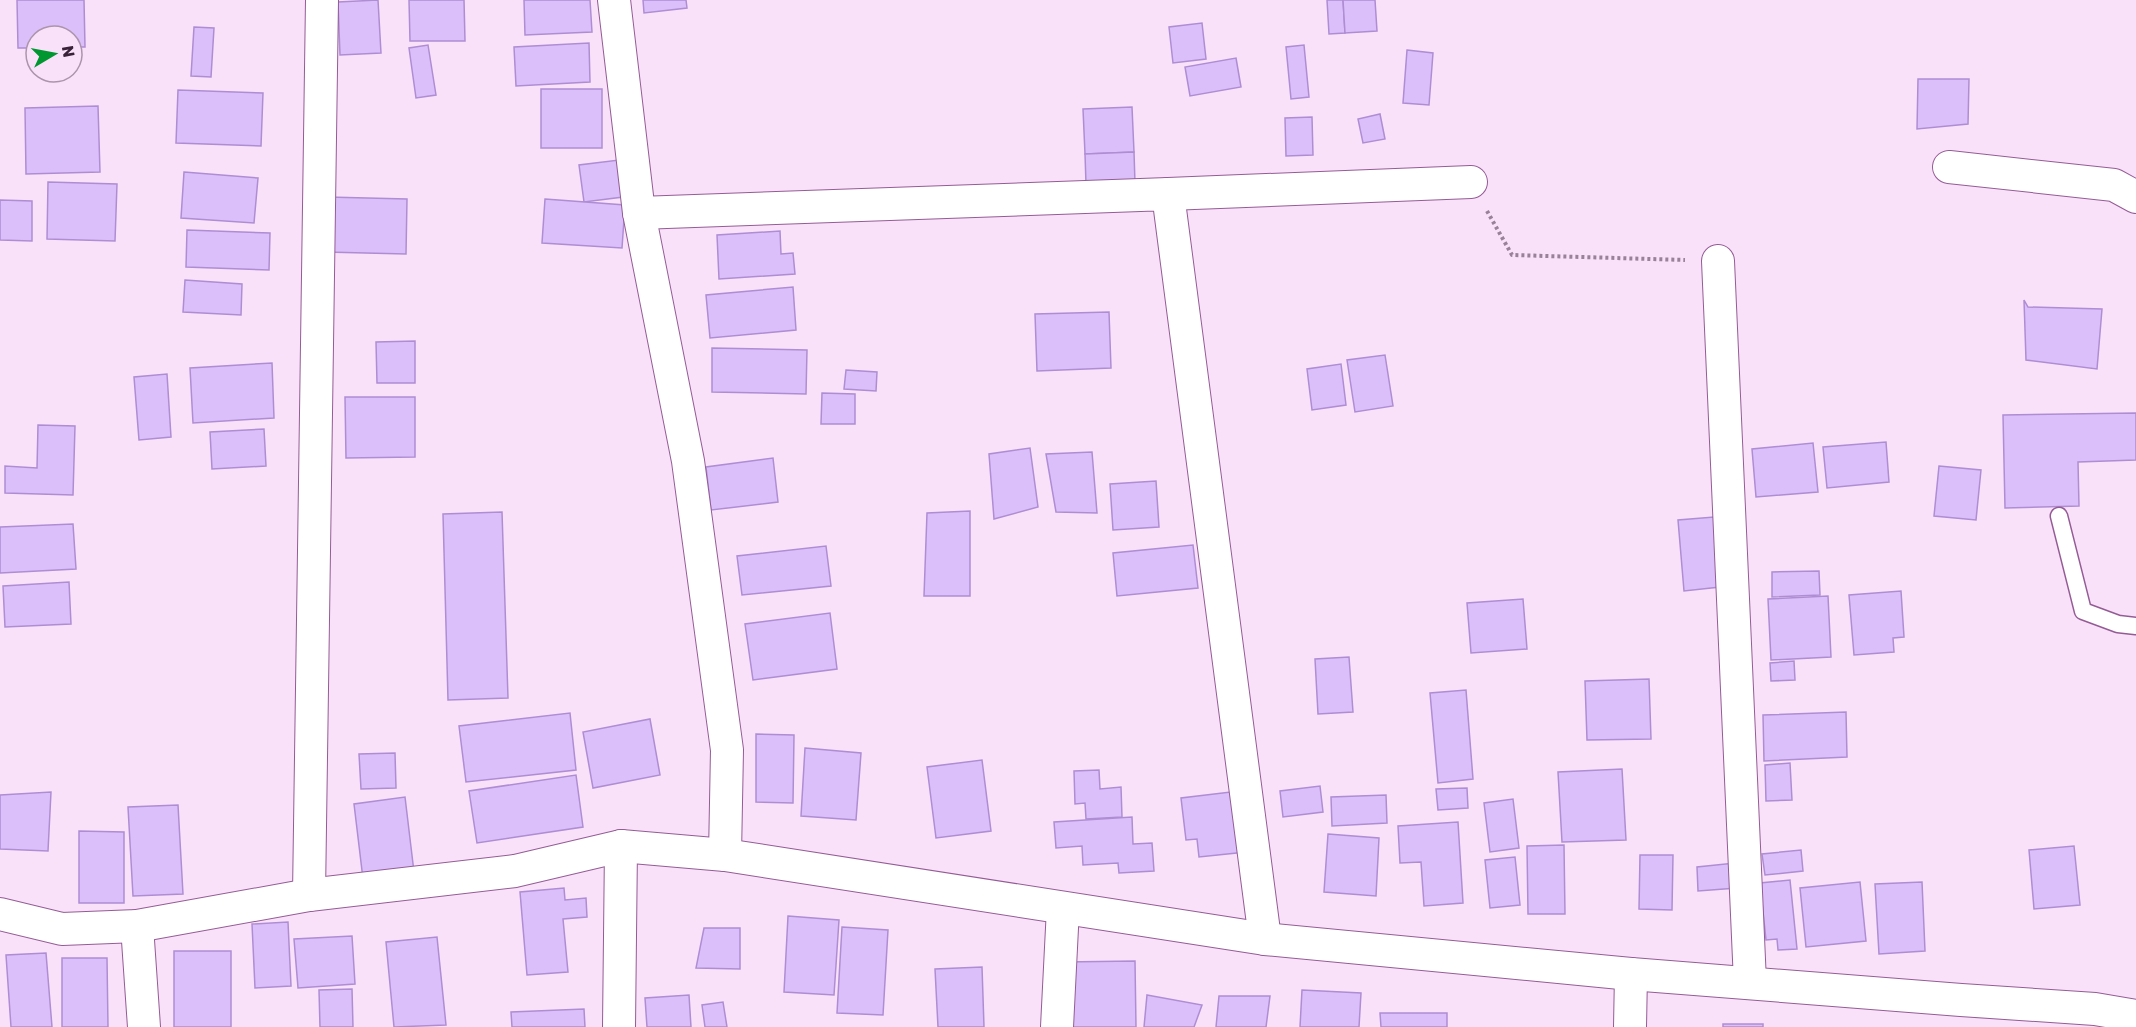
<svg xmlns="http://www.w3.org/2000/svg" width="2136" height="1027" viewBox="0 0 2136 1027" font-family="Rubik,sans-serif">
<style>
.building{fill:#dbbffa;stroke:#af8dd3;stroke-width:1.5}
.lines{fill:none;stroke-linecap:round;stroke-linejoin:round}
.service-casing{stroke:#945c95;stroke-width:19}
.minor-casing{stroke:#945c95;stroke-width:34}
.path{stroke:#998199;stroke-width:4;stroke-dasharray:3 3;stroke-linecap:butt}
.service{stroke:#fff;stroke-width:16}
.minor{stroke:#fff;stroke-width:32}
</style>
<rect width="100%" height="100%" fill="#fae1fa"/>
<g class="building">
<polygon points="17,0 84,0 85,47 72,47 72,36 36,36 36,48 18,48"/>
<polygon points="378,0 381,53 340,55 338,2"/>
<polygon points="409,0 464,0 465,41 410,41"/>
<polygon points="524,0 590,0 592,32 525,35"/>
<polygon points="643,0 686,0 687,8 644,13"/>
<polygon points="1327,0 1343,0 1345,33 1329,34"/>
<polygon points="1343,0 1375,0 1377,31 1345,33"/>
<polygon points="1202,23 1206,59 1173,63 1169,27"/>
<polygon points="194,27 214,28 211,77 191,76"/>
<polygon points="589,43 590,82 516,86 514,47"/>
<polygon points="428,45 436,95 416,98 409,48"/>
<polygon points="1304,45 1309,97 1291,99 1286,47"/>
<polygon points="1407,50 1433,53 1429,105 1403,103"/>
<polygon points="1236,58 1241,87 1190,96 1185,67"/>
<polygon points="1918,79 1969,79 1968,124 1917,129"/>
<rect x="541" y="89" width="61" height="59"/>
<polygon points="178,90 263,93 261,146 176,143"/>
<polygon points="98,106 100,172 26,174 25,108"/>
<polygon points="1132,107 1134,152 1085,154 1083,109"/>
<polygon points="1380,114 1385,139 1363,143 1358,119"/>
<polygon points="1312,117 1313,155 1286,156 1285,118"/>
<polygon points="1134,152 1135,183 1086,184 1085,154"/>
<polygon points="619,160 623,197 584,202 579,165"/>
<polygon points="184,172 258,178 254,223 181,218"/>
<polygon points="48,182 117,184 115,241 47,239"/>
<polygon points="327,197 407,199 406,254 325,252"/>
<polygon points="545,199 625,205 622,248 542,243"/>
<polygon points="0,200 32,201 32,241 0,240"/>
<polygon points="187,230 270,233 269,270 186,267"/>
<polygon points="780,231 781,254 793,253 795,274 719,279 717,235"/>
<polygon points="185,280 242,284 241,315 183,312"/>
<polygon points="793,287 796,330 710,338 706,295"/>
<polygon points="2024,300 2028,307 2102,309 2097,369 2026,360"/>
<polygon points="1109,312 1111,368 1037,371 1035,314"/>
<polygon points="415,341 415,383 377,383 376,342"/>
<polygon points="712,348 807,350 806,394 712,392"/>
<polygon points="1385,355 1393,406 1355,412 1347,360"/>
<polygon points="272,363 274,418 193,423 190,368"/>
<polygon points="1341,364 1346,405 1312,410 1307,369"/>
<polygon points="846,370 877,372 876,391 844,389"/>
<polygon points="167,374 171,437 139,440 134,377"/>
<polygon points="822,393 855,394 855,424 821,424"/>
<polygon points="345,397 415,397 415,457 346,458"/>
<polygon points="2136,413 2136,460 2078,462 2079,506 2005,508 2003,415"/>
<polygon points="38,425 75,426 73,495 5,493 5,466 37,468"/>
<polygon points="264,429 266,466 212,469 210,432"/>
<polygon points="1886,442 1889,482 1827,488 1823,447"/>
<polygon points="1813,443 1818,492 1756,497 1752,449"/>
<polygon points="1030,448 1038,507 994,519 989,454"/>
<polygon points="1092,452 1097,513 1056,512 1046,454"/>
<polygon points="773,458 778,502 711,510 706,467"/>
<polygon points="1939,466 1981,470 1976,520 1934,516"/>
<polygon points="1156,481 1159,527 1113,530 1110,484"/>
<polygon points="970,511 970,596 924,596 927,513"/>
<polygon points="502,512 508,698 448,700 443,514"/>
<polygon points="1714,517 1720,587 1684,591 1678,520"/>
<polygon points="73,524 76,569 0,573 0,527"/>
<polygon points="1193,545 1198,588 1117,596 1113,553"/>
<polygon points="826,546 831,586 742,595 737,556"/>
<polygon points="1819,571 1820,595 1772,597 1772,572"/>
<polygon points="69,582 71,624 5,627 3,586"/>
<polygon points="1901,591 1904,637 1893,638 1894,652 1854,655 1849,595"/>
<polygon points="1828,596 1831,657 1771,660 1768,599"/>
<polygon points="1523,599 1527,649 1471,653 1467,603"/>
<polygon points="830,613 837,669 753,680 745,624"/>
<polygon points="1349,657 1353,712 1318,714 1315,659"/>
<polygon points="1794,661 1795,680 1771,681 1770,663"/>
<polygon points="1649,679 1651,739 1587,740 1585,681"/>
<polygon points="1466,690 1473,779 1438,783 1430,693"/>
<polygon points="1846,712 1847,757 1764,761 1763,715"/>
<polygon points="570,713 576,770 466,782 459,726"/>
<polygon points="650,719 660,775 593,788 583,732"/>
<polygon points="756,734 794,735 793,803 756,802"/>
<polygon points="805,748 861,753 856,820 801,816"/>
<polygon points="395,753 396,788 361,789 359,754"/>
<polygon points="982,760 991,831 936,838 927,767"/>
<polygon points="1790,763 1792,800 1766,801 1765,765"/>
<polygon points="1622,769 1626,840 1562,842 1558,772"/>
<polygon points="1099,770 1100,789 1121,787 1122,817 1086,819 1085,803 1075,804 1074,771"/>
<polygon points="576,775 583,827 477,843 469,791"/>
<polygon points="1320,786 1323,812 1283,817 1280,791"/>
<polygon points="1467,788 1468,808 1438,810 1436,789"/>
<polygon points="1239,791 1246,852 1199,857 1197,839 1186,840 1181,798"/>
<polygon points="51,792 48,851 0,849 0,795"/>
<polygon points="1386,795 1387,823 1332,826 1331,797"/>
<polygon points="405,797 414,872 363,879 354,804"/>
<polygon points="1513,799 1519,848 1490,852 1484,803"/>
<polygon points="178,805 183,894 133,896 128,807"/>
<polygon points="1132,817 1133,844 1152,843 1154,871 1119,873 1118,863 1083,865 1082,846 1056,848 1054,822"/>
<polygon points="1458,822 1463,903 1424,906 1421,862 1400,863 1398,826"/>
<polygon points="79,831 124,832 124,903 79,903"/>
<polygon points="1328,834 1379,838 1376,896 1324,892"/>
<polygon points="1564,845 1565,914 1528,914 1527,846"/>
<polygon points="2074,846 2080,905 2034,909 2029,850"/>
<polygon points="1801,850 1803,871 1765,875 1762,854"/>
<polygon points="1640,855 1673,855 1672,910 1639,909"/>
<polygon points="1515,857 1520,905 1490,908 1485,860"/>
<polygon points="1735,863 1737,888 1698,891 1697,867"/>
<polygon points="1790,880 1797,949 1778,950 1777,939 1766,940 1760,883"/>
<polygon points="1860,882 1866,941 1806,947 1800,888"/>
<polygon points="1922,882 1925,951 1879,954 1875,884"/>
<polygon points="564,888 565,900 586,898 587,917 563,919 568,972 527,975 520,892"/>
<polygon points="788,916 839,920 834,995 784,992"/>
<polygon points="288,922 291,986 255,988 252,924"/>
<polygon points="842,927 888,930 883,1015 837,1013"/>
<polygon points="704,928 740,928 740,969 696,968"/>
<polygon points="352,936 355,984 298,988 294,939"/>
<polygon points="437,937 446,1025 394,1027 386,942"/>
<rect x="174" y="951" width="57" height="76"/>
<polygon points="46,953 52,1027 11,1027 6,955"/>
<polygon points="62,958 107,958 108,1027 62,1027"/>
<polygon points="1135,961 1136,1027 1063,1027 1063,962"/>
<polygon points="982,967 984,1027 938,1027 935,969"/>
<polygon points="352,989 353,1027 320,1027 319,990"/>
<polygon points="1302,990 1361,993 1359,1027 1300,1027"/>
<polygon points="689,995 691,1027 647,1027 645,998"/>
<polygon points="1147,995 1202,1005 1194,1027 1144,1027"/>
<polygon points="1219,996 1270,996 1266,1027 1216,1027"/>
<polygon points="723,1002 727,1027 705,1027 702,1005"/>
<polygon points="584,1009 585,1027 512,1027 511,1012"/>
<polygon points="1380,1013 1447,1013 1447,1027 1381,1027"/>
<rect x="1723" y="1024" width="40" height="3"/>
</g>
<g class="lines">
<g class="service-casing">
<polyline id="service" points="2059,516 2083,611 2118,624 2136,626"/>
</g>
<g class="minor-casing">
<g id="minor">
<polyline points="614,0 639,213 688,461 727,750 725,855"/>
<polyline points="1949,167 2114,185 2136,197"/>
<polyline points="1168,194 1471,182"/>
<polyline points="639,213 1168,194 1265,939"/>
<polyline points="1718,261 1750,982"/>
<polyline points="309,895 322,0"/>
<polyline points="0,914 62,929 137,926 309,895 515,871 621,846 725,855 1265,939 1631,974 1961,1000 2095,1009 2136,1016"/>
<polyline points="137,926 144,1027"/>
<polyline points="619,1027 621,846"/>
<polyline points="1057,1027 1063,908"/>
<polyline points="1630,1027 1631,974"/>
</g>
</g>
<polyline class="path" points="1487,211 1512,255 1685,260"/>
<use href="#service" class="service"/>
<use href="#minor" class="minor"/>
</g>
<g transform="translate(54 54) rotate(80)"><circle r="28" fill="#fae1fa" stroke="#ad94ad" stroke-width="1.5"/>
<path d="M0-4.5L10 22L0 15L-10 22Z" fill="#009730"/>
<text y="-9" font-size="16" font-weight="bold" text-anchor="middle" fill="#392139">N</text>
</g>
</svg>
